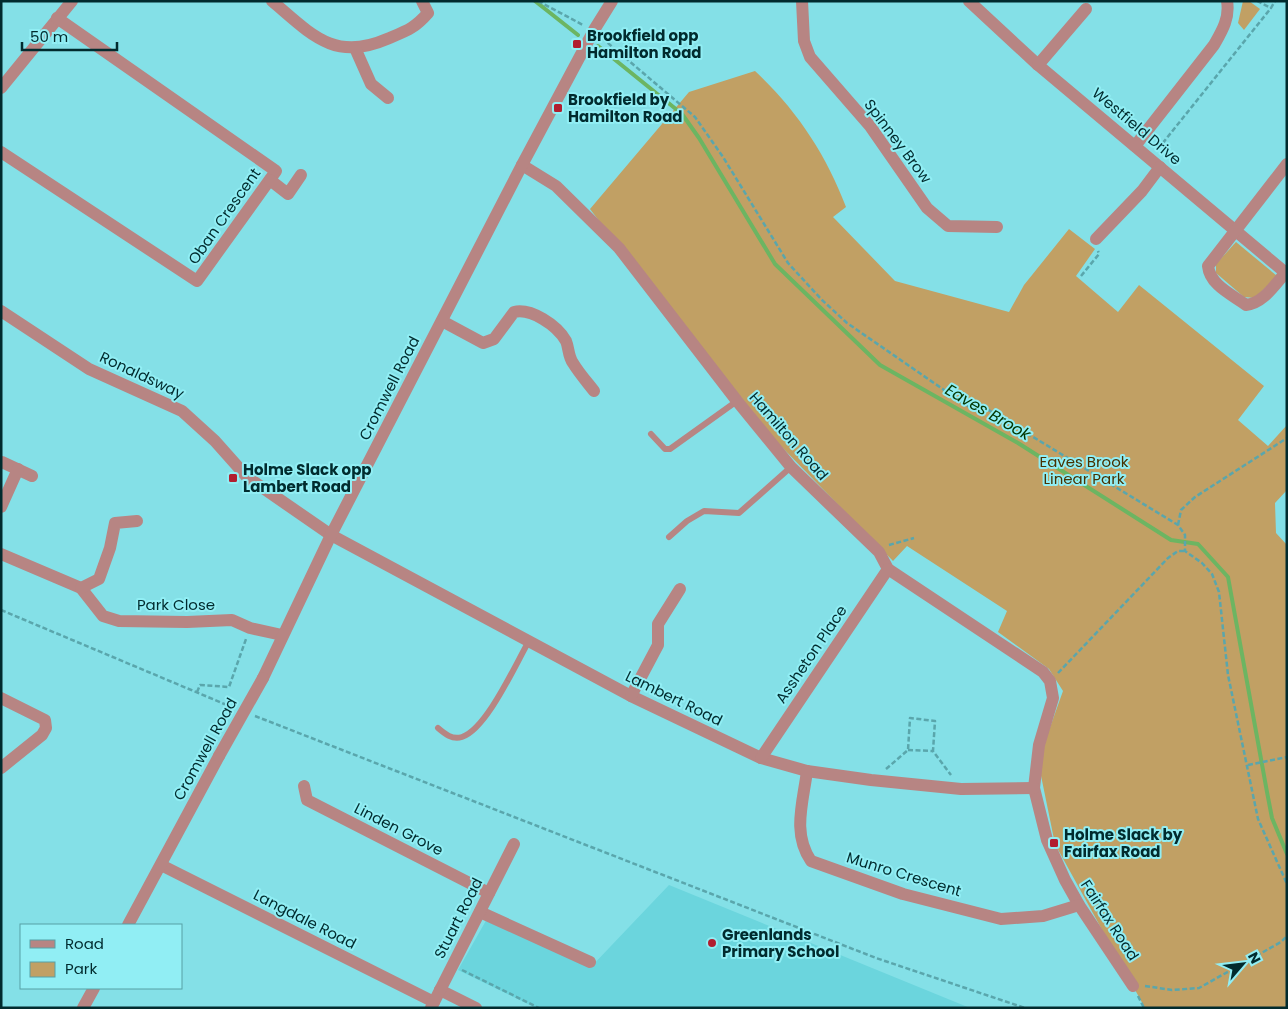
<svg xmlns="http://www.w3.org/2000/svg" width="1288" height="1009" viewBox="0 0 1288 1009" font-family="Poppins,sans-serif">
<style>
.built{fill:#6bd5dd}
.green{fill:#c1a064}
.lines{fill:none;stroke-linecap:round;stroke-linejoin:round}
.stream{stroke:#6cb562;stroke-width:4}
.path{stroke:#5aa6ac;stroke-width:2.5;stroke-dasharray:5 2.5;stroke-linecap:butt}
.service{stroke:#b78583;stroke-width:6}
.minor{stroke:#b78583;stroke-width:12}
.tertiary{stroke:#b78583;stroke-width:12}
.tertiary-bridge{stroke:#b78583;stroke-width:12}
.poi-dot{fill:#b11e30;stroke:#91eef4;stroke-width:2}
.labels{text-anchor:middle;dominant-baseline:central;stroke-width:4;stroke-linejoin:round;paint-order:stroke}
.poi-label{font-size:15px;font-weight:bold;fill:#012b2e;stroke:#91eef4;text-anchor:start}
.street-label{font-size:15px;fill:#012b2e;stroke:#91eef4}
.park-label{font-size:15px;fill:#483203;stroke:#91eef4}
.water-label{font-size:16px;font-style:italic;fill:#023600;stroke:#91eef4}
</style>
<rect width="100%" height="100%" fill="#84e0e7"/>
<polygon class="built" points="669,885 970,1008 536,1008 458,970 488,917 590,968"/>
<g class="green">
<polygon points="1243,1 1249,1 1260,9 1244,30 1238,23"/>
<path d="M755 71C796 109 826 154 846 207L833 217 895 281 1009 312 1024 285 1069 229 1095 249 1076 276 1118 312 1139 285 1264 386 1238 420 1268 446 1287 425V490L1275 503 1276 533 1287 545V1008H1145L1055 844 1038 761 1063 691 1049 669 998 632 1007 611 907 546 893 561 737 401 590 209 689 92Z"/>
<polygon points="1236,242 1277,276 1255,298 1244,297 1216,273 1216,264"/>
</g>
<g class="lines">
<g class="stream">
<polyline points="535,1 578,35"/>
<polyline points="598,46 682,114 699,138 775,264 880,365 1018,443 1171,540 1198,544 1228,577 1267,792 1272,818 1287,854"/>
</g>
<g class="path">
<polyline points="538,1 583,25"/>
<polyline points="1257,1 1271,8 1275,1"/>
<polyline points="602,38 695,117 723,157 788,263 822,300 847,323 963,403 971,408 987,409 1178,525 1185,535 1185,551 1202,563 1212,574 1219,592 1228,675 1258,819 1287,884"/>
<polyline points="1158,149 1271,8"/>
<polyline points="1081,276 1099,254 1098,251"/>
<polyline points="1178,525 1181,510 1195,497 1287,438"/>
<polyline points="889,545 914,538"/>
<polyline points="1,610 234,708"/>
<polyline points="1058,673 1168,558 1178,551 1184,551"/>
<polyline points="197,692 200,685 229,687 246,639"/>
<polyline points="255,716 876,958 1025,1008"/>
<polyline points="908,750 933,751"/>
<polyline points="1248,765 1287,757"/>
<polyline points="886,769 908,750 910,718 935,721 933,751 951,775"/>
<polyline points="462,970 539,1008"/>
<polyline points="1145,986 1172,990 1199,988 1281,942 1287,936"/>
<polyline points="1138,996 1144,1008"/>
</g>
<g class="service">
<polyline points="651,434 665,449 670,449 737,401"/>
<polyline points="669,537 687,521 704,511 739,513 791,467"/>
<path d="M438 728C445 734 452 740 462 737 487 729 516 663 529 641"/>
</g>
<g class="minor">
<path d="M272 1C311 34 334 62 387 39 406 31 414 29 428 13L422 1"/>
<polyline points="802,1 804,41 810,57 870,126 927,208 948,226 997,227"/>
<polyline points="969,1 1038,65 1287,274"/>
<polyline points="355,48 371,84 388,98"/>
<polyline points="1038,65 1086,9"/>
<polyline points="1,88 72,1"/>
<path d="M1135 146 1214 45C1222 31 1230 18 1227 1"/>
<polyline points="1,152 197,281 276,171 57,18"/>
<path d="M1287 164 1208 266C1210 285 1231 294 1246 305 1264 303 1275 284 1287 271"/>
<polyline points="522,165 556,186 619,248 737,401 791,467 879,552 888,569 1043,672 1050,681 1053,698 1039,745 1034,788 1047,840 1065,880 1079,905 1133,986"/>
<polyline points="270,180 288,194 301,175"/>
<polyline points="1096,239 1142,191 1160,167"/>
<polyline points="1,311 89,369 182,411 215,441 247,477 331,535 631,696 761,758 807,771 871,780 961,789 1034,788"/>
<path d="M442 321 483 343 494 339 514 312C531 308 557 325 566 341 569 348 568 356 573 363 579 373 587 382 594 391"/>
<polyline points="2,462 32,476"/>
<polyline points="1,507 18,469"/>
<polyline points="1,554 81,588 103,616 119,621 187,622 232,620 250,628 282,635"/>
<polyline points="81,588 99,579 110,548 115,523 137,521"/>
<polyline points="631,696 658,645 658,624 680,589"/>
<polyline points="1,698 45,720 46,728 42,735 1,768"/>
<polyline points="761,758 888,569"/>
<path d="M807 771C803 803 792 833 811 861L903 894 1001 919 1043 916 1079 905"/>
<polyline points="304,786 307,800 489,893"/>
<polyline points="161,865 434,1002"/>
<polyline points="480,912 590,962"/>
<polyline points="440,990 476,1008"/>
<polyline points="431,1008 514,844"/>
</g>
<g class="tertiary">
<polyline points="263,678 331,535 522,165 594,30 612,1"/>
<polyline points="128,925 219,756"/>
<polyline points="83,1008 94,988"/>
</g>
<polyline class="tertiary-bridge" points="219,756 263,678"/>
</g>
<g class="poi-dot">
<rect x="572" y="39" width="10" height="10" rx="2.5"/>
<rect x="553" y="103" width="10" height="10" rx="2.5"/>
<rect x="228" y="473" width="10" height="10" rx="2.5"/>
<rect x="1049" y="838" width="10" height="10" rx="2.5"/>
<circle cx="712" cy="943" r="5"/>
</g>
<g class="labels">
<g class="poi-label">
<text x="587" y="35">Brookfield opp<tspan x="587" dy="17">Hamilton Road</tspan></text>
<text x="568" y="99">Brookfield by<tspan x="568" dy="17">Hamilton Road</tspan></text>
<text x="243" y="469">Holme Slack opp<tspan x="243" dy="17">Lambert Road</tspan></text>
<text x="1064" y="834">Holme Slack by<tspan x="1064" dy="17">Fairfax Road</tspan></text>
<text x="722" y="934">Greenlands<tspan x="722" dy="17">Primary School</tspan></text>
</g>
<g class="street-label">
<text transform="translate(1137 126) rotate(40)">Westfield Drive</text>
<text transform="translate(898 141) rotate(53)">Spinney Brow</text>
<text transform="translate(224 216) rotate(-55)">Oban Crescent</text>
<text transform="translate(142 375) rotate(25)">Ronaldsway</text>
<text transform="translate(389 388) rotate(-63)">Cromwell Road</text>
<text transform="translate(789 436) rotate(49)">Hamilton Road</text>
<text x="176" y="604">Park Close</text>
<text transform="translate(811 654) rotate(-56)">Assheton Place</text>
<text transform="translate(674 698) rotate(26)">Lambert Road</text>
<text transform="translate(205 749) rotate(-61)">Cromwell Road</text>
<text transform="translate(399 829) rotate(27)">Linden Grove</text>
<text transform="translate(904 874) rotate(17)">Munro Crescent</text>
<text transform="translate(458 918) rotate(-63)">Stuart Road</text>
<text transform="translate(305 919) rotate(27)">Langdale Road</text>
<text transform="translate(1110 920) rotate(57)">Fairfax Road</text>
</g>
<g class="park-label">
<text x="1084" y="461">Eaves Brook<tspan x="1084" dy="17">Linear Park</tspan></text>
</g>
<g class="water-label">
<text transform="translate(988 412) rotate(30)">Eaves Brook</text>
</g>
</g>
<rect width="1288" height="1009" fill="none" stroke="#012b2e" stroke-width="5"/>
<rect x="20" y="924" width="162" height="65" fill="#91eef4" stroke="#57a0a5"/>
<rect x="30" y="940" width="25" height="8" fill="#b78583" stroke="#57a0a5"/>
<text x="65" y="949" font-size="15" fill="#012b2e">Road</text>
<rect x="30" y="962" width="25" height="15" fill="#c1a064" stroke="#57a0a5"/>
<text x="65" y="974" font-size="15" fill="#012b2e">Park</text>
<g transform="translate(1243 964) rotate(62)" stroke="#91eef4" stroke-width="4" paint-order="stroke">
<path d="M0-4L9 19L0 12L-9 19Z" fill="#012b2e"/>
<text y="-8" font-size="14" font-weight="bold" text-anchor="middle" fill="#012b2e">N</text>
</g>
<path d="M22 42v8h95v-8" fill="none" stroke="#012b2e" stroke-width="2.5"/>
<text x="30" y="42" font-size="15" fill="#012b2e" stroke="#91eef4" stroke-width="4" paint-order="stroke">50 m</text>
</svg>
